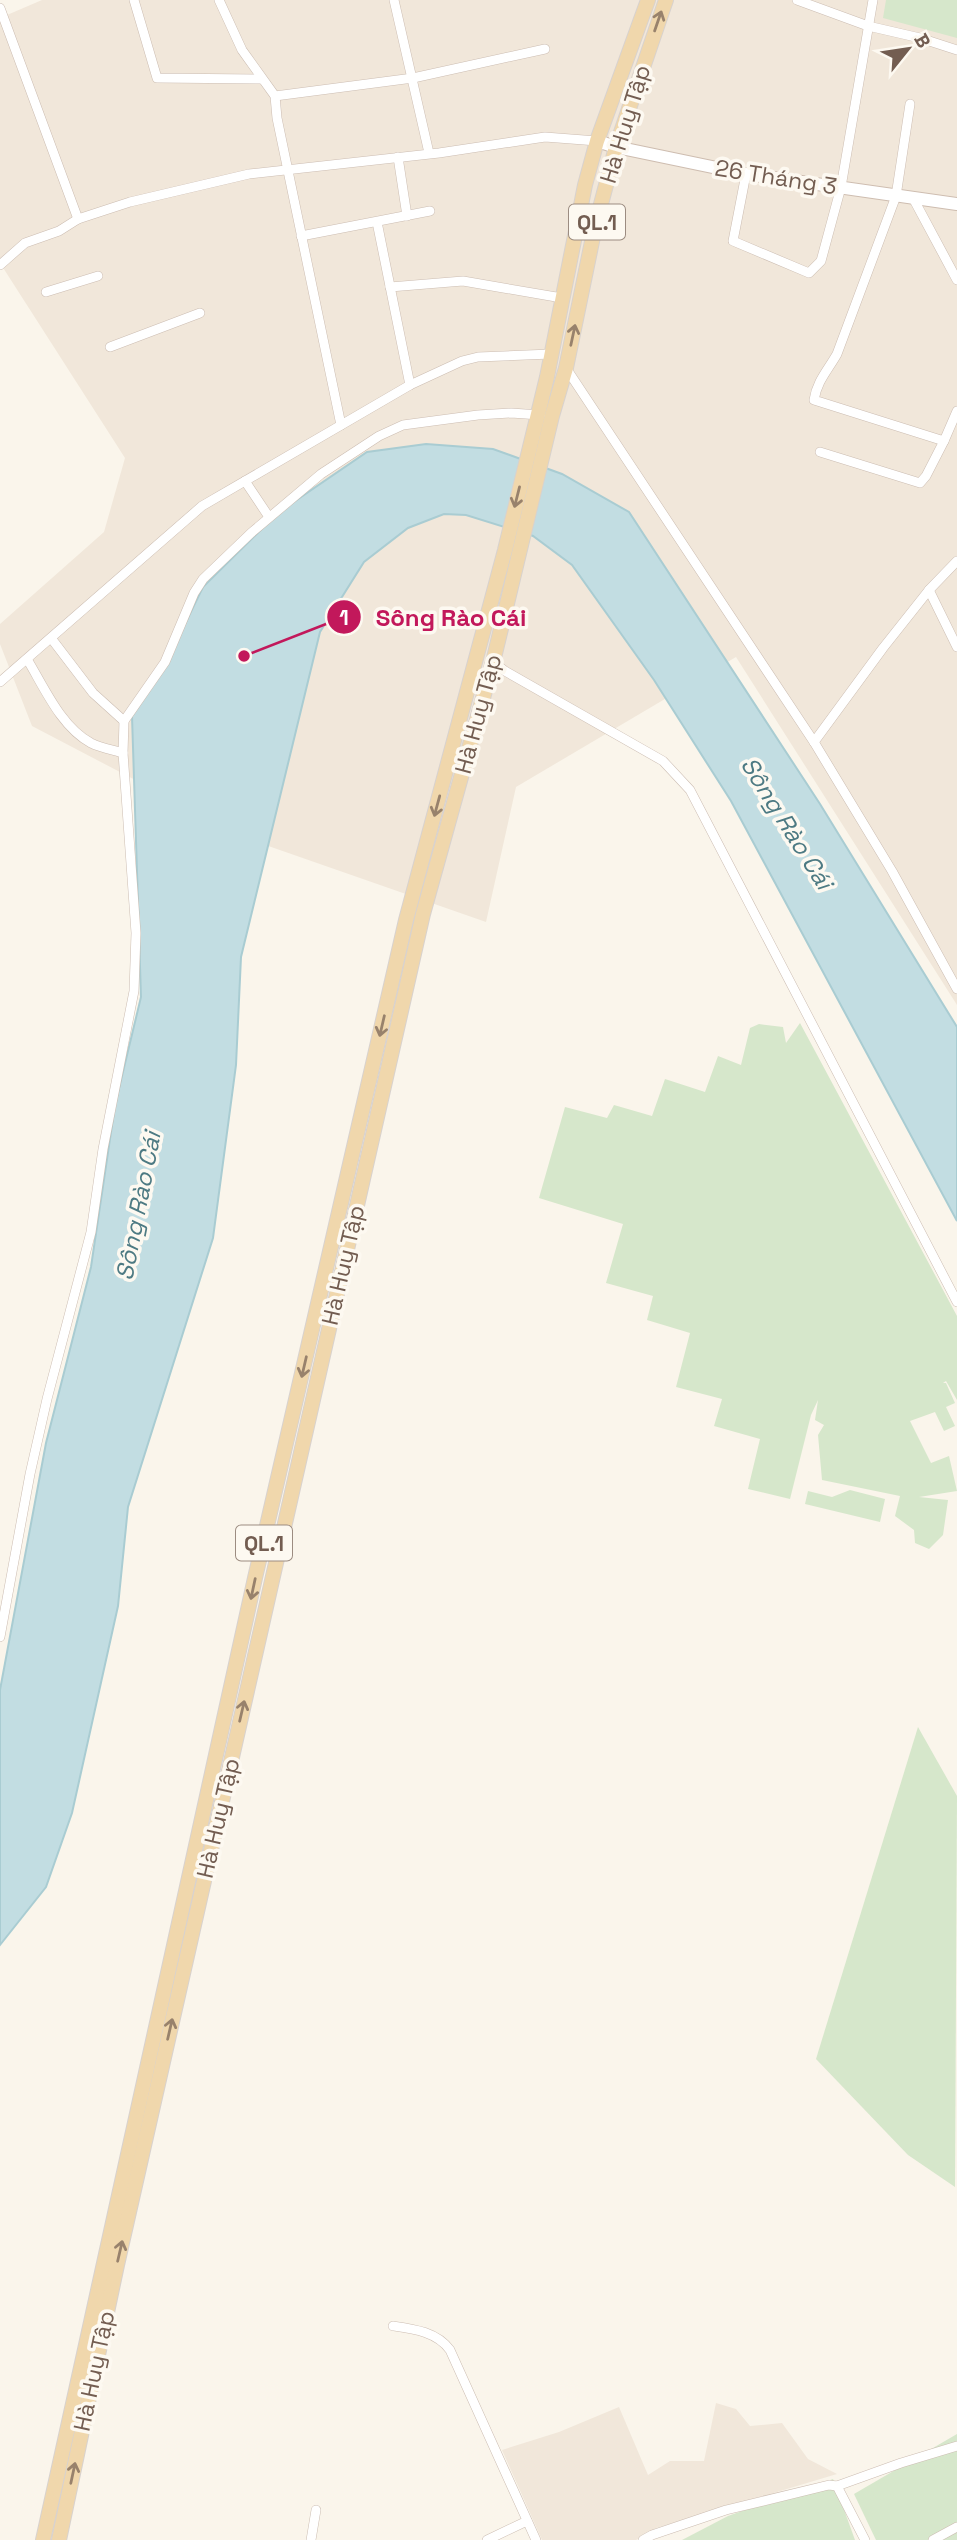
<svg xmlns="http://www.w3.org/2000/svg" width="957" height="2540" viewBox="0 0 957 2540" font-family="'Space Grotesk',sans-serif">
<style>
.residential{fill:#f1e7da}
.green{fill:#d6e7cb}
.water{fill:#c2dde2;stroke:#a9ccd2;stroke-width:2}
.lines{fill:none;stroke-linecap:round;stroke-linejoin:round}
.street-casing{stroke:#ccbdb2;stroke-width:10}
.secondary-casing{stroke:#cebdb0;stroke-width:14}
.primary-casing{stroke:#d8d2ce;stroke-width:16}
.street{stroke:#fff;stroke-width:9}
.secondary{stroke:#fff;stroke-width:12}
.primary{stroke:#f0d7ac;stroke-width:14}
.oneway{stroke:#98826c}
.labels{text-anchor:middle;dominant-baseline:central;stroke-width:7;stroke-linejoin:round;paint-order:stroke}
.shield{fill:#fdf9f1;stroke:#9c8c81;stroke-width:2}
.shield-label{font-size:21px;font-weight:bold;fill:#735d51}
.street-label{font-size:23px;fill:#735d51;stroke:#fdf9f1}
.water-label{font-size:24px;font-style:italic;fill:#4d7a83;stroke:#fdf9f1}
.leader{fill:none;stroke:#c2185b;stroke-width:2.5}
.callout-dot{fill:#c2185b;stroke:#fdf9f1;stroke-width:2.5}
.mark-label{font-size:21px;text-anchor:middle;font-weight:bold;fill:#fff}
.callout-label{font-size:24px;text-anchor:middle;font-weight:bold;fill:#c2185b;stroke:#fdf9f1;stroke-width:7;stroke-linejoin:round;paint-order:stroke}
</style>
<rect width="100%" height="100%" fill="#faf5eb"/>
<g class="residential">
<polygon points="42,0 957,0 957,1005 736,657 516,787 486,922 248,839 32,726 0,644 0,624 104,532 125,458 0,263 0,18"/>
<polygon points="716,2403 736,2409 750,2426 782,2423 808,2459 837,2474 656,2528 636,2540 542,2540 502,2450 559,2432 619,2407 648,2475 670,2461 704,2461"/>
</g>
<g class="green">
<polygon points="886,0 957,0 957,38 883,18"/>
<polygon points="800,1023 957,1316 957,1400 946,1381 943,1383 946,1383 955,1403 946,1407 955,1426 944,1431 935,1412 910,1421 931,1463 949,1456 957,1491 919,1497 948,1500 943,1535 929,1549 915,1543 914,1530 895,1516 900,1496 822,1480 818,1435 824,1425 815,1420 818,1400 811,1415 790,1499 748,1489 760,1439 714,1426 722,1399 676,1387 690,1333 647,1320 653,1296 606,1283 623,1224 539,1198 565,1107 607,1118 614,1105 652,1116 665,1079 705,1092 718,1056 741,1065 750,1028 759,1024 783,1027 786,1043"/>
<polygon points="850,1490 885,1499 880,1522 805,1504 808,1491 832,1497"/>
<polygon points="918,1727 957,1796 955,2187 908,2155 816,2059"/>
<polygon points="957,2434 957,2540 876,2540 854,2494"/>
<polygon points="833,2479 855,2540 682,2540 728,2516"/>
</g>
<polygon class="water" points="426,444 493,449 562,474 629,512 820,804 957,1027 957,1221 731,801 654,680 572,565 533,536 466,515 444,514 408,528 364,562 320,632 241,957 236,1065 213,1238 128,1507 118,1606 72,1813 46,1887 0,1945 0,1690 46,1443 91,1267 115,1105 141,997 132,716 166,663 203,587 279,512 367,452"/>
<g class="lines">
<g class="street-casing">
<g id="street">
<polyline points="134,0 157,78 262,79"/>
<polyline points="219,0 242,50 275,96 277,118 341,425"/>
<polyline points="394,0 429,153"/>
<polyline points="797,0 868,26 920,38 957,50"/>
<polyline points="0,8 78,219"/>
<polyline points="275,96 413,78 545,49"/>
<path d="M910 104 896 196 837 354C828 370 817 381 814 400L944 441 957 411"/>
<polyline points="398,157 407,216"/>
<polyline points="746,174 733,241 809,273 821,261 841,187 873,0"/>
<polyline points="913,198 957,280"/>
<polyline points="377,222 410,385"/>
<polyline points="301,236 430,211"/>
<polyline points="0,265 25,243 59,231 78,219 130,202 249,174 439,153 545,137 597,141"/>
<polyline points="390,287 463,281 562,298"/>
<polyline points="46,292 98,276"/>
<polyline points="110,347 200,313"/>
<polyline points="566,368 814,742 892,871 957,989"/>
<polyline points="820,452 920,483 926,476 944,441"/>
<polyline points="245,481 269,517"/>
<polyline points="929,590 957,647"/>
<polyline points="51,638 93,693 124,721"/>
<path d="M27 659C44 687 61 727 91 743 101 748 113 750 123 753"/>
<polyline points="493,662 505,671 663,761 690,790 957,1302"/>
<polyline points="0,682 202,506 410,385 462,361 478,357 551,354"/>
<polyline points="814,742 883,648 929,590 957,561"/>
<polyline points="0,1637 30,1474 47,1399 91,1232 103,1149 134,991 136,933 123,753 124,721 165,662 194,593 203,579 251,533 321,474 379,436 403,425 478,415 511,413 540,415"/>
<path d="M393 2326C414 2329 437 2332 450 2350L536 2540"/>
<polyline points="837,2486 901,2463 957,2446"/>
<polyline points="311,2540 316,2510"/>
<polyline points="487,2540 527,2521"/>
<polyline points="643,2540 652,2535 726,2510 829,2485 837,2486 865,2540"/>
<polyline points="933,2540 957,2527"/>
</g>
</g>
<g class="secondary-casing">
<polyline id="secondary" points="597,141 616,147 746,174 957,204"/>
</g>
<g class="primary-casing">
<g id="primary">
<polyline points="43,2540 255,1578 406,920 505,550 547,377 585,185 597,141 648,0"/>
<polyline points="59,2540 117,2265 423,914 493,662 552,416 566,368 595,227 616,147 666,0"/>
</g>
</g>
<use href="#street" class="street"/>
<use href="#secondary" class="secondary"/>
<use href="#primary" class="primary"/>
</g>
<defs><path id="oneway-shaft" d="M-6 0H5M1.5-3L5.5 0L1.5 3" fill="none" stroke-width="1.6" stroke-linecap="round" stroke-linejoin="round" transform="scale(1.75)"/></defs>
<g class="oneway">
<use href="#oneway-shaft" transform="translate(658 21) rotate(-71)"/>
<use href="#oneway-shaft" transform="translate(573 335) rotate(-78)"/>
<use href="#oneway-shaft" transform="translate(517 497) rotate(104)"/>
<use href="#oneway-shaft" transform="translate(437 806) rotate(105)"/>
<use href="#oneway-shaft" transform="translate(382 1026) rotate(103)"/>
<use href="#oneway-shaft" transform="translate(304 1367) rotate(103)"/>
<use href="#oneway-shaft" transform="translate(253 1589) rotate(102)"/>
<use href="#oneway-shaft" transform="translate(242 1711) rotate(-77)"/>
<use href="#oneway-shaft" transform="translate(170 2029) rotate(-77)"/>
<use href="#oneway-shaft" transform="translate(120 2251) rotate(-77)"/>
<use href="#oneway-shaft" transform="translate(73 2473) rotate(-78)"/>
</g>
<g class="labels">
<g class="shield">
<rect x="569" y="204.5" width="56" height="35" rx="5"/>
<rect x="236" y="1525.5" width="56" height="35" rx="5"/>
</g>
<g class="shield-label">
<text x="597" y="222">QL.1</text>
<text x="264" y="1543">QL.1</text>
</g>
<g class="street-label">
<text transform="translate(625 124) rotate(-73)">Hà Huy Tập</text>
<text transform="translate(776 177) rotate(9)">26 Tháng 3</text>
<text transform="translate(478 714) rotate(-75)">Hà Huy Tập</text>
<text transform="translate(343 1265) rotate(-77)">Hà Huy Tập</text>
<text transform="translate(218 1818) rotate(-77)">Hà Huy Tập</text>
<text transform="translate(94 2371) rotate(-78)">Hà Huy Tập</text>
</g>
<g class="water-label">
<text transform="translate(787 823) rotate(58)">Sông Rào Cái</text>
<text transform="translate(138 1206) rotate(-79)">Sông Rào Cái</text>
</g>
</g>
<path class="leader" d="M244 656L344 617"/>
<g class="callout-dot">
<circle cx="244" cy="656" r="7"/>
<circle cx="344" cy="617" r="18"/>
</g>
<g class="mark-label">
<text x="344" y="625">1</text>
</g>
<g class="callout-label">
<text x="451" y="626">Sông Rào Cái</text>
</g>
<g transform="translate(908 49) rotate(60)" stroke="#fdf9f1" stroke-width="5" paint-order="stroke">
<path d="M0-5L12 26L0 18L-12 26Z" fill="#735d51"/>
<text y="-10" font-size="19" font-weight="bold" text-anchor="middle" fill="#735d51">B</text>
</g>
</svg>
